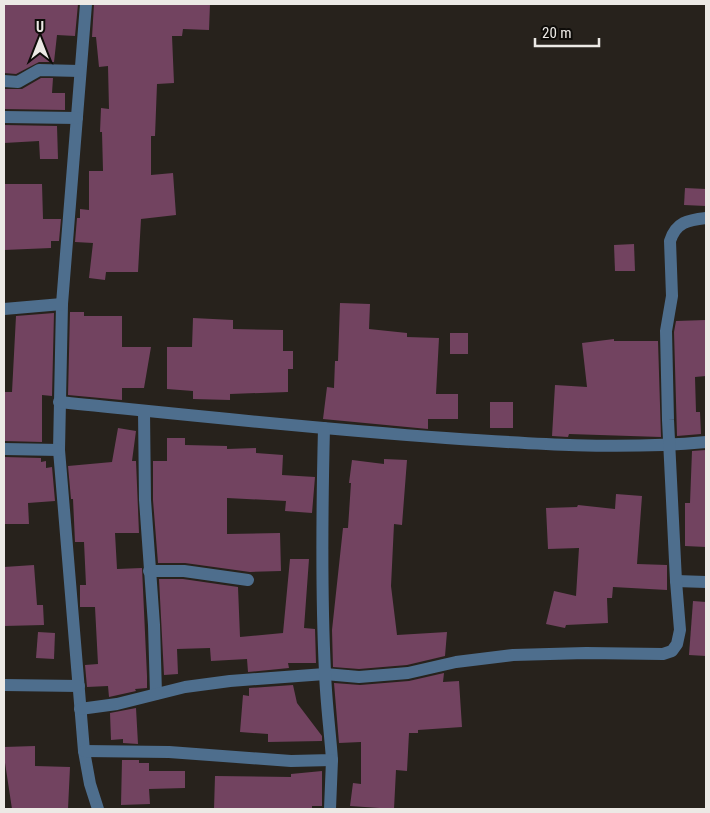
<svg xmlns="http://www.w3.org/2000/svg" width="710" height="813" viewBox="0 0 710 813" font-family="'Roboto Condensed',sans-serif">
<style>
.building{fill:#724360}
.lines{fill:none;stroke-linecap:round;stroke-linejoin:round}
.minor{stroke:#4e6e8d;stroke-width:12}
</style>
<rect width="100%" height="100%" fill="#27221c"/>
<g class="building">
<polygon points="4,4 78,4 75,36 57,35 54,62 39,62 16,74 4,73"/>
<polygon points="94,4 210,4 209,30 183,29 182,36 172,36 174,83 157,84 155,136 151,136 151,175 173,173 176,215 141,219 138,272 106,272 105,280 89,278 93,243 75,242 77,218 80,218 80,209 89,210 89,171 103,171 102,132 100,132 101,108 109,109 108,66 99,67 96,37 92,37"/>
<polygon points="41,78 53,78 52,93 65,93 65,110 4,109 4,89 22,89"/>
<polygon points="4,125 57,126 58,159 40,159 39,141 4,143"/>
<polygon points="4,184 42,184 43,219 61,219 59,241 51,241 51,248 4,250"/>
<polygon points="685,188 706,189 706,206 684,205"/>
<polygon points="634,244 635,271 615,271 614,245"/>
<polygon points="340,303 370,304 369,329 407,333 407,337 439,338 436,394 458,394 458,419 428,419 428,429 323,419 327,387 334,388 335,361 338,361"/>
<polygon points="70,312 84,312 84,316 122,316 122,347 151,347 144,388 122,388 122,400 68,395"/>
<polygon points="54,313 52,396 42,395 42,442 4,441 4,392 12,392 16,316"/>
<polygon points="193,318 233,320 233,329 283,330 283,351 293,351 293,369 288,369 288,392 230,394 230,400 193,399 193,391 167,389 167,347 192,347"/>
<polygon points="706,320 706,376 695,377 696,412 700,412 701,434 677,436 674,332 676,321"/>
<rect x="450" y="333" width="18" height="21"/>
<polygon points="614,339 614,341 658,341 661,437 569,434 568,437 552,436 555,385 587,387 582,343"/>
<rect x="490" y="402" width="23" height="26"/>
<polygon points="118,428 136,431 132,461 136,461 139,533 115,533 117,569 142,568 147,676 147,688 135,689 136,691 109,697 108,686 87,687 85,665 98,664 95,607 80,607 80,585 86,585 84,542 75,542 73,499 71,499 68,466 112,462"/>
<polygon points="167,438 185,438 185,445 227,446 227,449 256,448 256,453 283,455 282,475 315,477 312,513 285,511 286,501 227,498 227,534 280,533 281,571 250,572 185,563 158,563 153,500 153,461 167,461"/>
<polygon points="706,450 706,547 685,546 685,503 690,503 692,451"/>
<polygon points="4,457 41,458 41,462 46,461 46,468 52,467 55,501 28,503 29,524 4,524"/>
<polygon points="384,459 407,460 402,525 394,524 391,586 397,635 447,632 445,656 407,665 359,669 333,667 332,630 343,528 348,528 351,483 349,483 352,460 384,464"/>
<polygon points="616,494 642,496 637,564 667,565 667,590 613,587 612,598 607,598 608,623 566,625 565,628 546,624 554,591 576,596 579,548 548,549 546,508 577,507 578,505 615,509"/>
<polygon points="290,559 309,559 304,628 315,629 316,663 288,663 289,668 248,672 247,659 211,661 210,648 177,649 178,674 164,675 159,579 183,579 238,587 240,637 283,633"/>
<polygon points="34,565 37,605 43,605 44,625 4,626 4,567"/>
<polygon points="693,601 706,602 706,656 689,655"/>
<polygon points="38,632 55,633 54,659 36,658"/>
<polygon points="444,673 443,682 459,681 462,727 418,730 418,733 409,733 407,771 396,770 394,809 350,806 353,783 361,784 361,742 339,743 334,683 360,685 409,681"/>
<polygon points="293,685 297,703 322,736 322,741 268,742 268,734 240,732 243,695 249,696 249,688"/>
<polygon points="136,708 138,744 123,743 123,739 111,740 110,713"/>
<polygon points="35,746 35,766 70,767 68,809 12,809 4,756 4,747"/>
<polygon points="122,760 139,760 139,763 149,763 149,771 185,771 185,788 149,789 150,804 121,805"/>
<polygon points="322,771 322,806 312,806 312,809 214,809 215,776 291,777 291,774"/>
</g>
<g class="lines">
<g class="minor">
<polyline points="86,4 62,304 59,450 84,751 90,784 98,809"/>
<polyline points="4,81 18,82 39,70 80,71"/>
<polyline points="4,117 77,118"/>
<polyline points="4,309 62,304"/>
<path d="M59 402C188 415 317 429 446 438 533 444 620 450 706 442"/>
<polyline points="144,411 145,500 154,625 156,694"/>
<polyline points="4,449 59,450"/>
<polyline points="149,571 184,571 248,580"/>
<polyline points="676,581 706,582"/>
<polyline points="4,685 79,686"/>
<path d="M80 709 117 704 185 687 230 681 325 674 359 677 408 673 456 662 513 655 586 653 663 654 672 651 677 644 680 630 676 581 668 420 666 331 672 296 670 241C676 222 688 220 706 218"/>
<path d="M84 751 169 752 291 761 332 760C330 731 326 702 325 672 321 591 322 509 324 428"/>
<polyline points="330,809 332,760"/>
</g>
</g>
<rect width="710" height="813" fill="none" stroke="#ece9e5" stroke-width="10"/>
<g transform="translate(40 40)" stroke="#0e0c09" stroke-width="4" paint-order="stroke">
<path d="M0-4L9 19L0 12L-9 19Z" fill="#ece9e5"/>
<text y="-8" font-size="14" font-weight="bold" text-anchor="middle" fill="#ece9e5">U</text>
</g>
<path d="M535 38v8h64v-8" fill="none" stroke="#ece9e5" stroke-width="2.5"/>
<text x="542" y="38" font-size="15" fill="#ece9e5" stroke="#0e0c09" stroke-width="4" paint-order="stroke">20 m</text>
</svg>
